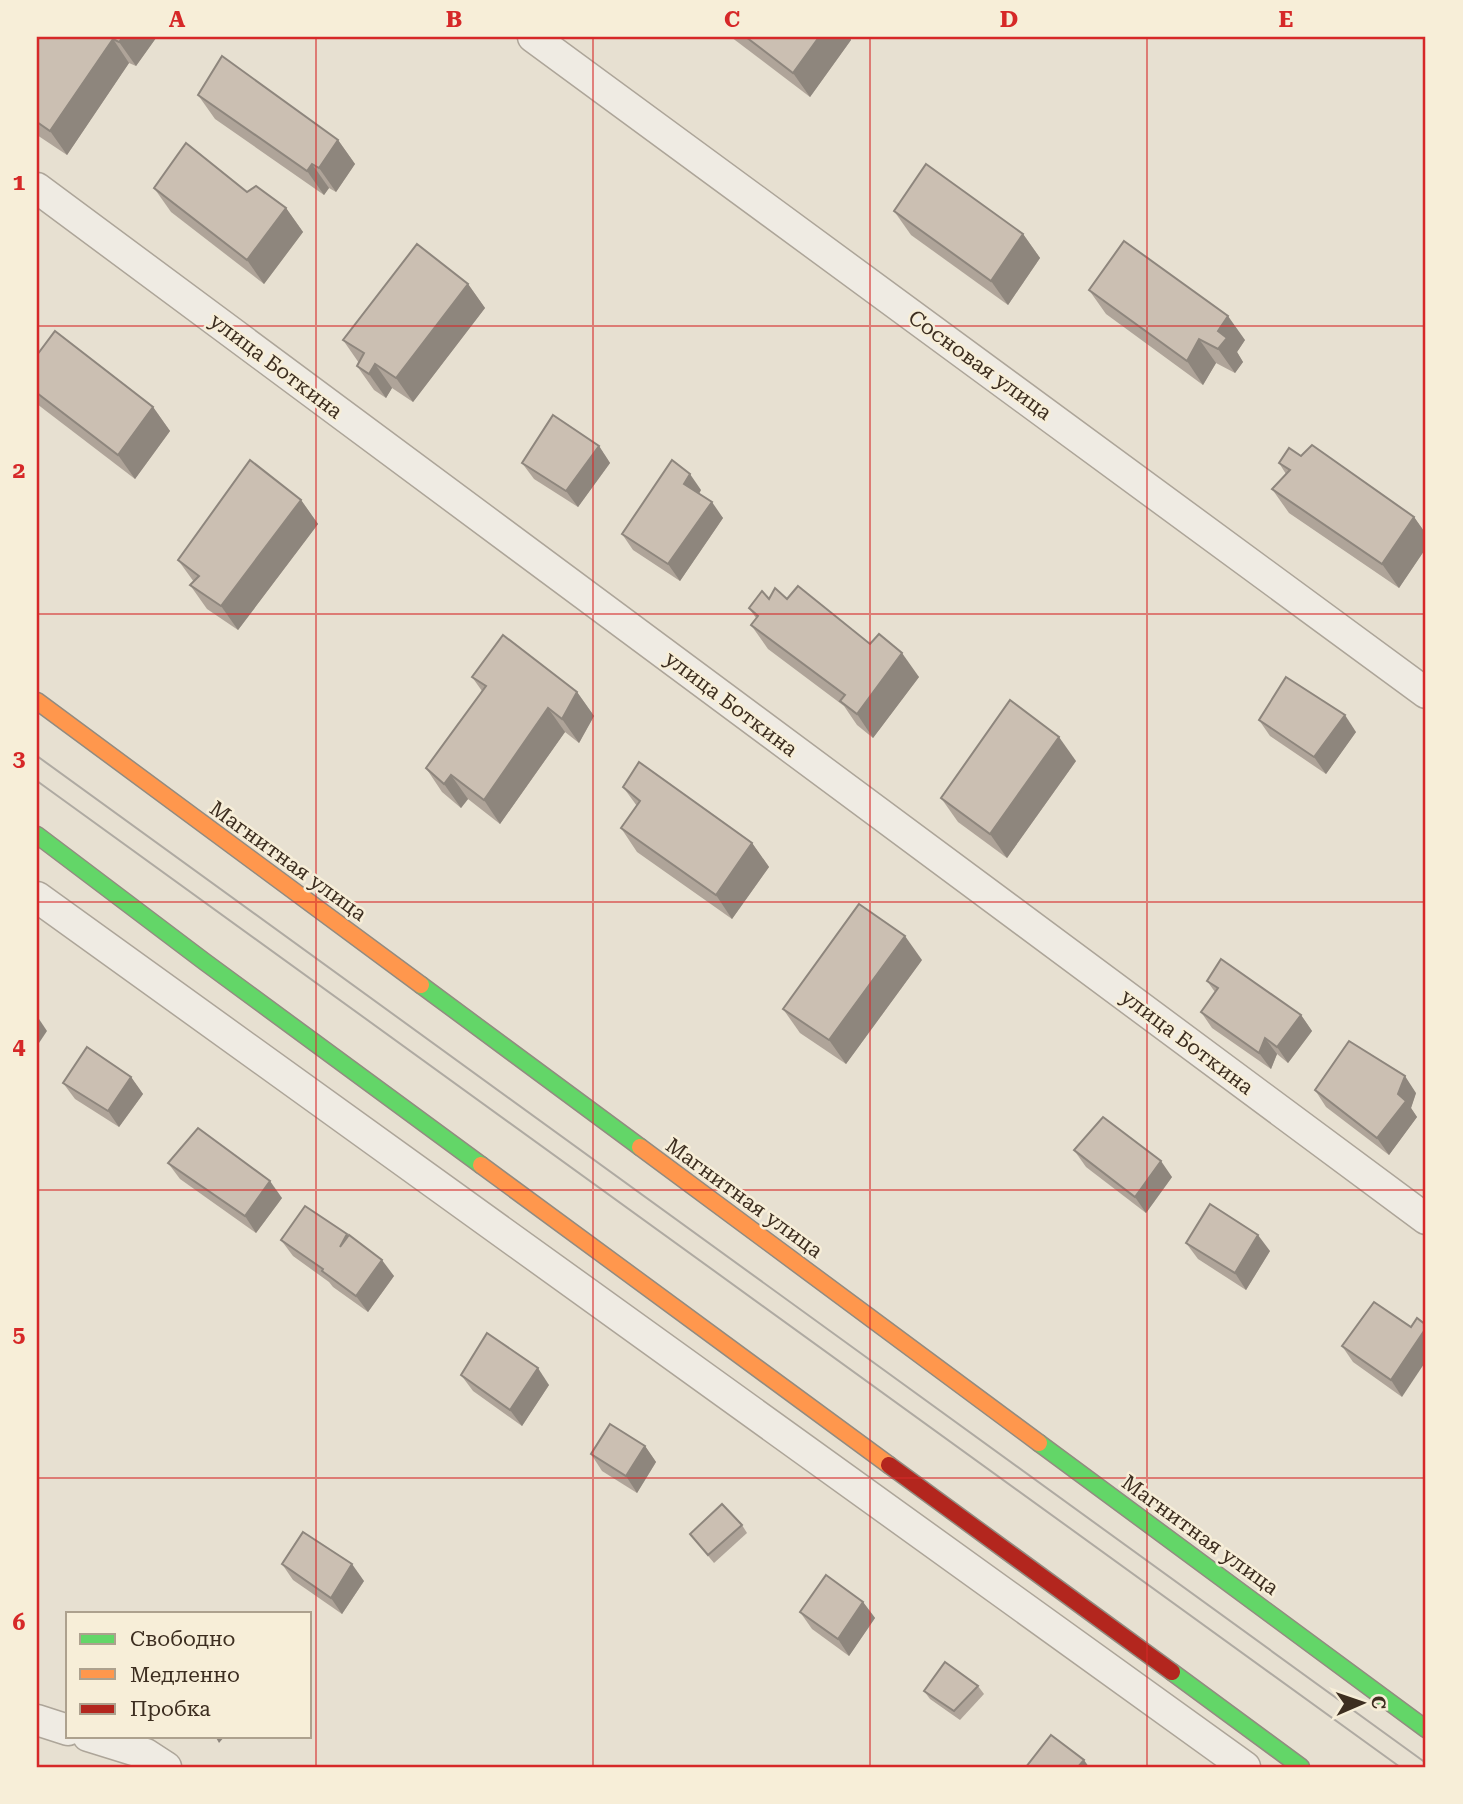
<svg xmlns="http://www.w3.org/2000/svg" width="1463" height="1804" viewBox="0 0 1463 1804" font-family="'Roboto Serif',serif">
<style>
.lines{fill:none;stroke-linecap:round;stroke-linejoin:round}
.street-casing{stroke:#ada599;stroke-width:33}
.fast-casing{stroke:#928b80;stroke-width:19}
.slow-casing{stroke:#928b80;stroke-width:19}
.jam-casing{stroke:#928b80;stroke-width:19}
.street{stroke:#efebe3;stroke-width:30}
.fast{stroke:#63d668;stroke-width:16}
.slow{stroke:#ff974d;stroke-width:16}
.jam{stroke:#b3261e;stroke-width:16}
.tram{stroke:#afaaa2;stroke-width:2}
.wall{fill:#afa499}
.shaded-wall{fill:#8e867d}
.building{fill:#cbbfb2;stroke:#8e867d;stroke-width:2}
.grid{fill:none;stroke:#d62828;stroke-width:2;stroke-opacity:0.55}
.labels{text-anchor:middle;dominant-baseline:central;stroke-width:5;stroke-linejoin:round;paint-order:stroke}
.street-label{font-size:21px;fill:#3d2e20;stroke:#f7eed8}
.neatline{fill:none;stroke:#d62828;stroke-width:2.5}
.grid-label{font-size:23px;text-anchor:middle;font-weight:bold;fill:#d62828}
</style>
<rect width="100%" height="100%" fill="#e7e0d1"/>
<g class="lines">
<g class="street-casing">
<g id="street">
<polyline points="533,37 1426,693"/>
<polyline points="37,188 1426,1219"/>
<polyline points="37,897 1245,1767"/>
<polyline points="37,1720 68,1730"/>
<polyline points="88,1736 146,1754 166,1767"/>
</g>
</g>
<g class="fast-casing">
<g id="fast">
<polyline points="37,835 205,962 481,1165"/>
<polyline points="421,985 640,1147"/>
<polyline points="1039,1443 1426,1729"/>
<polyline points="1172,1672 1301,1767"/>
</g>
</g>
<g class="slow-casing">
<g id="slow">
<polyline points="37,701 421,985"/>
<polyline points="640,1147 1039,1443"/>
<polyline points="481,1165 889,1465"/>
</g>
</g>
<g class="jam-casing">
<polyline id="jam" points="889,1465 1172,1672"/>
</g>
<use href="#street" class="street"/>
<use href="#fast" class="fast"/>
<use href="#slow" class="slow"/>
<use href="#jam" class="jam"/>
<g class="tram">
<polyline points="37,756 1426,1763"/>
<polyline points="37,781 1400,1767"/>
</g>
</g>
<g class="wall">
<polygon points="37,37 156,38 136,66 129,63 67,155 37,135"/>
<polygon points="731,37 850,37 851,40 810,97"/>
<polygon points="198,95 338,140 355,164 336,192 329,188 324,195 215,119"/>
<polygon points="154,188 247,192 286,208 303,232 264,284 171,212"/>
<polygon points="894,211 1023,234 1040,258 1008,305 911,235"/>
<polygon points="468,284 485,308 413,402 392,388 386,398 374,390 357,366 359,363 343,340"/>
<polygon points="1089,290 1245,340 1237,352 1243,362 1235,373 1216,363 1203,385 1106,314"/>
<polygon points="37,355 153,407 170,431 135,479 37,404"/>
<polygon points="599,446 610,463 578,507 534,479 522,463"/>
<polygon points="1301,456 1414,517 1426,534 1426,548 1399,588 1289,513 1272,489 1286,474 1279,463"/>
<polygon points="701,490 699,494 723,518 680,581 633,550 622,534"/>
<polygon points="301,500 318,524 238,630 207,609 190,585 194,582 178,560"/>
<polygon points="769,599 787,599 870,644 919,677 873,738 857,725 844,706 768,649 751,625 756,618 749,608"/>
<polygon points="472,677 577,692 594,716 579,743 565,732 500,824 468,799 461,808 442,792 426,768 482,691"/>
<polygon points="1259,720 1356,732 1326,774 1270,736"/>
<polygon points="1076,761 1007,858 958,822 941,798"/>
<polygon points="623,787 752,843 769,867 732,919 637,852 621,828 637,806"/>
<polygon points="922,960 846,1064 800,1033 783,1009"/>
<polygon points="1207,981 1301,1015 1312,1031 1288,1063 1277,1054 1271,1069 1212,1028 1201,1012 1215,992"/>
<polygon points="131,1077 143,1094 119,1127 75,1099 63,1083"/>
<polygon points="1315,1090 1416,1093 1411,1108 1417,1117 1389,1155 1326,1107"/>
<polygon points="1074,1150 1172,1177 1146,1213 1086,1167"/>
<polygon points="168,1163 282,1198 256,1233 180,1179"/>
<polygon points="348,1236 394,1276 368,1312 333,1287 329,1282 293,1256 281,1240"/>
<polygon points="1186,1243 1270,1251 1246,1290 1198,1259"/>
<polygon points="1374,1302 1402,1397 1353,1362 1342,1346"/>
<polygon points="461,1375 549,1385 522,1426 473,1391"/>
<polygon points="645,1446 656,1462 637,1493 602,1471 591,1454"/>
<polygon points="742,1525 747,1533 714,1563 690,1534"/>
<polygon points="282,1564 364,1581 342,1614 293,1580"/>
<polygon points="863,1602 875,1618 849,1656 812,1629 800,1612"/>
<polygon points="978,1686 984,1694 960,1720 930,1699 924,1691"/>
</g>
<g class="shaded-wall">
<polygon points="123,37 155,37 156,38 136,66 119,42"/>
<polygon points="819,37 850,37 851,40 810,97 793,73"/>
<polygon points="113,39 129,63 67,155 50,131"/>
<polygon points="338,140 355,164 336,192 319,168"/>
<polygon points="312,164 329,188 324,195 307,171"/>
<polygon points="286,208 303,232 264,284 247,260"/>
<polygon points="1023,234 1040,258 1008,305 991,281"/>
<polygon points="468,284 485,308 413,402 396,378"/>
<polygon points="1228,316 1245,340 1237,352 1243,362 1235,373 1218,349 1218,331"/>
<polygon points="1199,339 1216,363 1203,385 1187,361"/>
<polygon points="375,364 392,388 386,398 369,374"/>
<polygon points="153,407 170,431 135,479 118,455"/>
<polygon points="599,446 610,463 578,507 566,491"/>
<polygon points="690,474 701,490 695,500 684,484"/>
<polygon points="301,500 318,524 238,630 221,606"/>
<polygon points="712,502 723,518 680,581 668,564"/>
<polygon points="1414,517 1426,534 1426,548 1399,588 1382,564"/>
<polygon points="902,653 919,677 873,738 857,714"/>
<polygon points="577,692 594,716 579,743 562,719"/>
<polygon points="548,708 565,732 500,824 484,800"/>
<polygon points="1345,715 1356,732 1326,774 1314,757"/>
<polygon points="1059,737 1076,761 1007,858 990,834"/>
<polygon points="451,775 468,799 461,808 444,784"/>
<polygon points="752,843 769,867 732,919 716,895"/>
<polygon points="905,936 922,960 846,1064 829,1040"/>
<polygon points="1301,1015 1312,1031 1288,1063 1277,1047"/>
<polygon points="37,1016 47,1031 37,1046"/>
<polygon points="1265,1038 1277,1054 1271,1069 1259,1053"/>
<polygon points="1405,1076 1416,1093 1411,1108 1417,1117 1389,1155 1377,1138 1398,1094"/>
<polygon points="131,1077 143,1094 119,1127 108,1111"/>
<polygon points="1161,1161 1172,1177 1146,1213 1135,1197"/>
<polygon points="270,1181 282,1198 256,1233 245,1216"/>
<polygon points="1258,1235 1270,1251 1246,1290 1235,1273"/>
<polygon points="382,1260 394,1276 368,1312 356,1296"/>
<polygon points="1426,1328 1426,1361 1402,1397 1391,1380"/>
<polygon points="538,1368 549,1385 522,1426 510,1410"/>
<polygon points="645,1446 656,1462 637,1493 626,1476"/>
<polygon points="352,1564 364,1581 342,1614 331,1598"/>
<polygon points="863,1602 875,1618 849,1656 838,1639"/>
<polygon points="215,1736 225,1736 219,1743"/>
<polygon points="1084,1760 1089,1767 1078,1767"/>
</g>
<g class="building">
<polygon points="37,37 123,37 119,42 113,39 50,131 37,122"/>
<polygon points="746,37 819,37 793,73"/>
<polygon points="222,56 338,140 319,168 312,164 307,171 198,95"/>
<polygon points="186,143 247,192 256,186 286,208 247,260 154,188"/>
<polygon points="926,164 1023,234 991,281 894,211"/>
<polygon points="1124,241 1228,316 1218,331 1227,338 1218,349 1199,339 1187,361 1089,290"/>
<polygon points="417,244 468,284 396,378 375,364 369,374 357,366 364,353 343,340"/>
<polygon points="55,331 153,407 118,455 37,393 37,355"/>
<polygon points="553,415 599,446 566,491 522,463"/>
<polygon points="1312,445 1414,517 1382,564 1272,489 1290,470 1279,463 1289,448 1301,456"/>
<polygon points="250,460 301,500 221,606 190,585 199,576 178,560"/>
<polygon points="672,460 690,474 684,484 712,502 668,564 622,534"/>
<polygon points="798,586 870,644 879,634 902,653 857,714 840,701 845,695 751,625 758,616 749,608 762,591 769,599 775,588 787,599"/>
<polygon points="503,635 577,692 562,719 548,708 484,800 451,775 444,784 426,768 486,686 472,677"/>
<polygon points="1286,677 1345,715 1314,757 1259,720"/>
<polygon points="1010,700 1059,737 990,834 941,798"/>
<polygon points="639,762 752,843 716,895 621,828 640,801 623,787"/>
<polygon points="859,904 905,936 829,1040 783,1009"/>
<polygon points="1221,959 1301,1015 1277,1047 1265,1038 1259,1053 1201,1012 1218,988 1207,981"/>
<polygon points="1349,1041 1405,1076 1398,1094 1406,1101 1377,1138 1315,1090"/>
<polygon points="87,1047 131,1077 108,1111 63,1083"/>
<polygon points="1103,1117 1161,1161 1135,1197 1074,1150"/>
<polygon points="198,1128 270,1181 245,1216 168,1163"/>
<polygon points="1210,1204 1258,1235 1235,1273 1186,1243"/>
<polygon points="305,1206 347,1234 340,1247 349,1235 382,1260 356,1296 322,1271 323,1269 281,1240"/>
<polygon points="1374,1302 1411,1327 1417,1318 1426,1325 1426,1328 1391,1380 1342,1346"/>
<polygon points="487,1333 538,1368 510,1410 461,1375"/>
<polygon points="610,1424 645,1446 626,1476 591,1454"/>
<polygon points="722,1504 742,1525 708,1555 690,1534"/>
<polygon points="303,1532 352,1564 331,1598 282,1564"/>
<polygon points="826,1575 863,1602 838,1639 800,1612"/>
<polygon points="945,1662 978,1686 954,1711 924,1691"/>
<polygon points="1051,1735 1084,1760 1078,1767 1026,1767"/>
</g>
<path class="grid" d="M316 37V1767M593 37V1767M870 37V1767M1147 37V1767M37 326H1426M37 614H1426M37 902H1426M37 1190H1426M37 1478H1426"/>
<g class="labels">
<g class="street-label">
<text transform="translate(980 365) rotate(36)">Сосновая улица</text>
<text transform="translate(276 366) rotate(37)">улица Боткина</text>
<text transform="translate(731 704) rotate(37)">улица Боткина</text>
<text transform="translate(288 861) rotate(36)">Магнитная улица</text>
<text transform="translate(1187 1042) rotate(37)">улица Боткина</text>
<text transform="translate(744 1198) rotate(36)">Магнитная улица</text>
<text transform="translate(1200 1535) rotate(36)">Магнитная улица</text>
</g>
</g>
<rect width="1463" height="1804" fill="none" stroke="#f7eed8" stroke-width="77"/>
<rect x="66" y="1612" width="245" height="126" fill="#f7eed8" stroke="#ada18e" stroke-width="2"/>
<rect x="80" y="1634" width="35" height="10" fill="#63d668" stroke="#ada18e" stroke-width="2"/>
<text x="130" y="1646" font-size="21" fill="#3d2e20">Свободно</text>
<rect x="80" y="1669" width="35" height="10" fill="#ff974d" stroke="#ada18e" stroke-width="2"/>
<text x="130" y="1682" font-size="21" fill="#3d2e20">Медленно</text>
<rect x="80" y="1704" width="35" height="10" fill="#b3261e" stroke="#ada18e" stroke-width="2"/>
<text x="130" y="1716" font-size="21" fill="#3d2e20">Пробка</text>
<g transform="translate(1362 1703) rotate(88)" stroke="#f7eed8" stroke-width="5" paint-order="stroke">
<path d="M0-5L12 26L0 18L-12 26Z" fill="#3d2e20"/>
<text y="-10" font-size="19" font-weight="bold" text-anchor="middle" fill="#3d2e20">С</text>
</g>
<rect x="38" y="38" width="1386" height="1728" class="neatline"/>
<g class="grid-label">
<text x="177" y="27">A</text>
<text x="454" y="27">B</text>
<text x="732" y="27">C</text>
<text x="1009" y="27">D</text>
<text x="1286" y="27">E</text>
<text x="19" y="190">1</text>
<text x="19" y="478">2</text>
<text x="19" y="766">3</text>
<text x="19" y="1054">4</text>
<text x="19" y="1342">5</text>
<text x="19" y="1630">6</text>
</g>
</svg>
